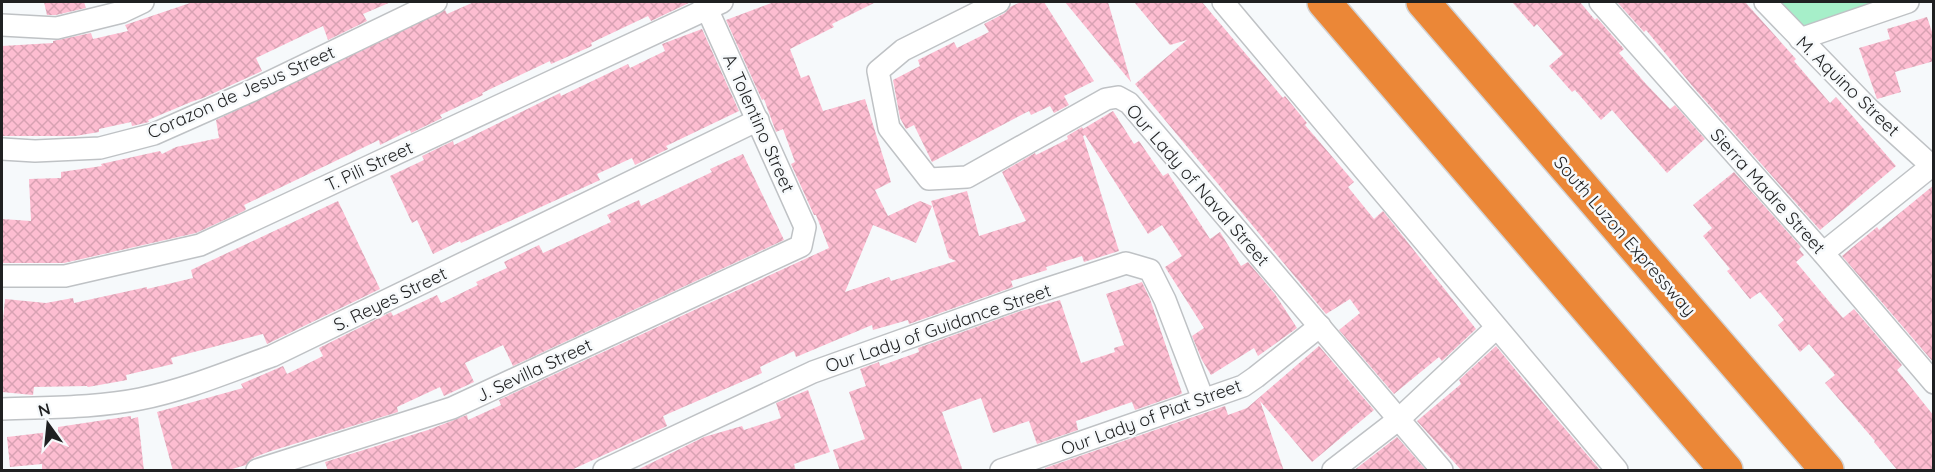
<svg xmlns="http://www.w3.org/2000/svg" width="1935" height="472" viewBox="0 0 1935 472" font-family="Quicksand,sans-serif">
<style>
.park{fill:#a6efc9}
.building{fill:url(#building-cross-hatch)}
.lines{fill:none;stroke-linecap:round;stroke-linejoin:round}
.street-casing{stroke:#bfc2c5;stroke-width:24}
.highway-casing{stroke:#d2d2d3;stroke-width:36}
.street{stroke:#fff;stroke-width:21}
.highway{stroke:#eb8737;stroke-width:33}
.labels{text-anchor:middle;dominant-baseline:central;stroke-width:5;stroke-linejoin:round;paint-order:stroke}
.street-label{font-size:18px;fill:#1f2021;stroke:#f6f9fb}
</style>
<defs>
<pattern id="building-cross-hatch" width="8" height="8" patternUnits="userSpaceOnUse" patternTransform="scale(1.5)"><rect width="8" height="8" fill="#fdbdd1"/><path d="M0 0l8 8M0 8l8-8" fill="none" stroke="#d8a2b3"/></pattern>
</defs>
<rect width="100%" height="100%" fill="#f6f9fb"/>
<polygon class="park" points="1768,2 1903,2 1800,38"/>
<g class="building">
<polygon points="44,2 84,2 86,8 56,15 47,15"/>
<polygon points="193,2 391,2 363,14 367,21 328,40 323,26 256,58 262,71 203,98 191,102 148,120 149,122 132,126 131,122 99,129 99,132 75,136 2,136 2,46 53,43 53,41 91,33 93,39 128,31 125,25"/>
<polygon points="474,2 691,2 651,21 648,16 591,43 592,46 551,64 550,61 482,93 483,95 440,115 442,118 411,133 410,130 380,145 379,140 244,205 246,209 244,211 196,233 64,263 2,263 2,219 31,221 29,179 61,178 61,172 102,166 101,164 160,151 162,154 176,147 219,138 216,120 445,10 447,14"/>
<polygon points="774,2 876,2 832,24 834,27 790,49 801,78 809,75 823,111 865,99 891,182 875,190 888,216 920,201 932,206 916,243 873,225 845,292 889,277 891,281 956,261 949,258 931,201 967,191 979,236 1026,221 1002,172 1035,153 1036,155 1068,139 1067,136 1082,127 1083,129 1113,111 1134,144 1139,141 1163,176 1168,173 1210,239 1220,232 1241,266 1248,262 1275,294 1297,328 1258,356 1254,348 1211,375 1202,360 1192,336 1204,328 1165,267 1182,256 1162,225 1148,234 1085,135 1083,136 1119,251 1084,262 1082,256 1046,267 1047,270 1011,281 1013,287 909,324 908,320 873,330 872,325 796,357 794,351 760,367 762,373 663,416 667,426 569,471 328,471 325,462 428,430 467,415 468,420 501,405 499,400 829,248 816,215 814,215 791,164 795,162 783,129 776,132 764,99 762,100 726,20"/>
<polygon points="1021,2 1044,2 1094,81 1064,96 1069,105 1054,113 1050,106 1031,115 1029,111 932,162 914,125 906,129 900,118 893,80 920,66 918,60 954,42 957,48 989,32 984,24 1005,13 1010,7"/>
<polygon points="1065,2 1108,2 1131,82"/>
<polygon points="1134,2 1202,2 1283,98 1285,96 1307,123 1305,125 1354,182 1348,187 1374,219 1383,211 1476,329 1442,361 1439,357 1394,394 1339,330 1360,313 1350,299 1326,314 1135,84 1187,40 1170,45"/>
<polygon points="1512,2 1580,2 1595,20 1597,18 1624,49 1619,53 1646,84 1670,109 1675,105 1705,139 1667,173 1612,110 1601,120 1575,90 1572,92 1549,66 1563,54 1537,24 1534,27"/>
<polygon points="1617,2 1745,2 1796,59 1794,61 1830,103 1836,97 1896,166 1820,230 1694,88 1646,30 1644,32"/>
<polygon points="1927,17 1934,38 1934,61 1895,72 1901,92 1877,99 1859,48 1890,39 1887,29"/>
<polygon points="702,29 739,111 666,146 668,149 635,165 632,158 597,174 600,180 499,226 461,243 460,241 433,254 417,220 412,223 390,176 424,160 422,156 453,141 454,145 560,93 561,96 628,64 630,68 665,51 662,44"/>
<polygon points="743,154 784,240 513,366 503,345 465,363 474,382 444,396 440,387 397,407 398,412 268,452 253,458 246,465 225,471 173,471 157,412 243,388 241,384 283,366 287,374 323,356 319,348 391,312 393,316 401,312 437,295 441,303 478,285 476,282 507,268 504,262 539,245 543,253 576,238 611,222 607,215 639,200 641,206 712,172 710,169"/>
<polygon points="1734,172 1801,247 1799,249 1804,255 1796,262 1843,318 1854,309 1902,365 1897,370 1934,416 1934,471 1898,471 1874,442 1875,441 1825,383 1835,375 1809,344 1800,352 1778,325 1784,320 1760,292 1750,299 1727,271 1730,269 1703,236 1712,228 1693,205"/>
<polygon points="1934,185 1934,363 1842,256 1877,227 1879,230"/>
<polygon points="338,201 380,289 267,344 263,334 171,358 173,364 126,375 127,380 88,387 87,386 34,387 33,395 2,392 2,330 5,299 46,303 73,298 74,303 147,287 147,289 193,278 191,270"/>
<polygon points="1142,282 1150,299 1182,393 1181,394 1135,410 1132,402 1076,421 1078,430 1037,444 1029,421 993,433 981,398 942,412 963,471 840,471 833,450 865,439 849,392 866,386 860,369 879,362 880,366 919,352 918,348 1021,311 1060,300 1081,363 1115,352 1114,348 1124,345 1106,294"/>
<polygon points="1319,346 1374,410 1312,462 1260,401 1284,471 1046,471 1045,468 1225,406 1228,415 1247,408"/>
<polygon points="1496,346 1532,390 1601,471 1462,471 1417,421 1461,384 1459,380"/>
<polygon points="808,390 830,452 794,464 796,471 635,471 704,437 742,426 744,430 781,418 776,403"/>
<polygon points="131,416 131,419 138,417 144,471 42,471 42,464 10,467 7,437 58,431 58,427"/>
<polygon points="1397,437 1426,470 1353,471"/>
</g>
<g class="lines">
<g class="street-casing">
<g id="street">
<polyline points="999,2 903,50 878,71 889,128 929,179 967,177 1106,99 1118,97 1129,103 1442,470"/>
<polyline points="1223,2 1617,470"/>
<polyline points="1600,2 1823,253 1934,383"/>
<polyline points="1765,2 1870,110 1934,168"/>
<polyline points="2,25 57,28 122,12 143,2"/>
<polyline points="1800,39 1908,2"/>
<polyline points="2,149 35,151 100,148 154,134 251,91 436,2"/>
<polyline points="1823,253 1934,164"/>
<polyline points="2,276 65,276 200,245 722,2"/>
<path d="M2 409C47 407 95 408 140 399 185 390 228 372 272 356L758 120"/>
<polyline points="257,470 452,408 801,246 805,227 704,2"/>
<polyline points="604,470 813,372 1034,293 1126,263 1150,270 1165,300 1203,399"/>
<polyline points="1001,470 1243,386 1256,377 1320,326"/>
<polyline points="1333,470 1399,419 1496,328"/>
</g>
</g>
<g class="highway-casing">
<g id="highway">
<polyline points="1324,2 1726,470"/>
<polyline points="1423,2 1827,470"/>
</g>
</g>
<use href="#street" class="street"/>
<use href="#highway" class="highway"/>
</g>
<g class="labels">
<g class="street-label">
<text transform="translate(1848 86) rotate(44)">M. Aquino Street</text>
<text transform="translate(241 92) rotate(-24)">Corazon de Jesus Street</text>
<text transform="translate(759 123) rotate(66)">A. Tolentino Street</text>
<text transform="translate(369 166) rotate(-25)">T. Pili Street</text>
<text transform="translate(1198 185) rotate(49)">Our Lady of Naval Street</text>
<text transform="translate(1768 191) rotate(48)">Sierra Madre Street</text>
<text transform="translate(1625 236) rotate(49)">South Luzon Expressway</text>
<text transform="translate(390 299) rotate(-26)">S. Reyes Street</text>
<text transform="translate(938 328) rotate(-19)">Our Lady of Guidance Street</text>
<text transform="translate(534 370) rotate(-25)">J. Sevilla Street</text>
<text transform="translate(1151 417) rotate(-20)">Our Lady of Piat Street</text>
</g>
</g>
<rect width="1935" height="472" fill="none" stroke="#1f2021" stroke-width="6"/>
<g transform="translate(48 424) rotate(345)" stroke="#f6f9fb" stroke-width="4.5" paint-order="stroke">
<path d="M0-4.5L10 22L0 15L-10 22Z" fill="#1f2021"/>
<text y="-9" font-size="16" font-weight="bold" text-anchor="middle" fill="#1f2021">N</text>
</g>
</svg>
